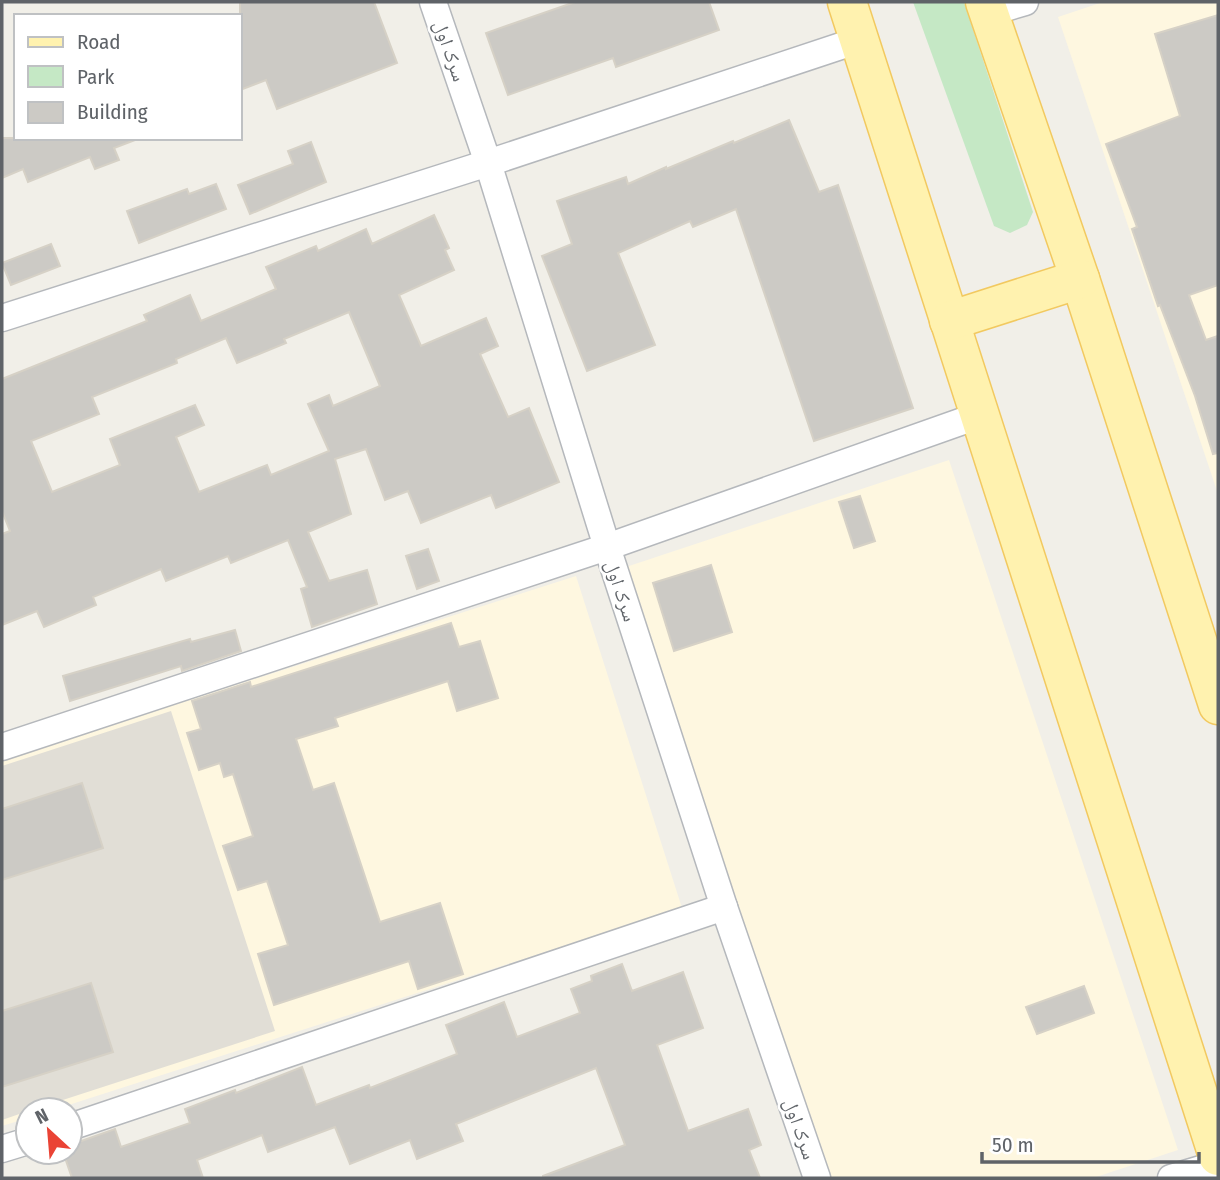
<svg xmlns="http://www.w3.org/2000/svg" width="1220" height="1180" viewBox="0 0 1220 1180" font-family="'Fira Sans Condensed','Noto Naskh Arabic',sans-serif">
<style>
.commercial{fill:#fef7e0}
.education{fill:#e1ded6}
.green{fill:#c5e8c5}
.building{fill:#cccac5;stroke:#d6d1c6;stroke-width:2;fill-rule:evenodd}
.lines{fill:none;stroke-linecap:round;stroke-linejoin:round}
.street-casing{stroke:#b5b8bc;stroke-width:29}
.primary-casing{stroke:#f2c960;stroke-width:41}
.street{stroke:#fff;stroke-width:26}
.primary{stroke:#fff2af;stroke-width:38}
.labels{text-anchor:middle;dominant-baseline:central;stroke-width:5;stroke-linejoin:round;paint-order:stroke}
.street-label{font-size:19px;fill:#5f6368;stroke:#fff}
</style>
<rect width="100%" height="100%" fill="#f1efe8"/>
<g class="commercial">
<polygon points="1103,2 1218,2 1218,494 1058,17"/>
<polygon points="949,460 1178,1150 1093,1178 829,1178 626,567"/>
<polygon points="576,576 682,908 53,1110 28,1110 28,1118 2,1126 2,760"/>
</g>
<polygon class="education" points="171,711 275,1031 32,1110 28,1110 28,1111 2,1120 2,766"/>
<polygon class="green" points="913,2 964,2 1033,212 1027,225 1010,233 994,226"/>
<g class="building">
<polygon points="240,2 374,2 397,63 277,109 266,80 240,90"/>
<polygon points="575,2 709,2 719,30 616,67 613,58 508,95 486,33"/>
<polygon points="1218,15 1218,285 1189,295 1206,340 1218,336 1218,453 1213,454 1195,396 1160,305 1158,306 1132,229 1137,227 1106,144 1180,116 1155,34"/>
<polygon points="789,120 819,192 838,185 913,408 814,441 736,209 693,227 690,221 618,253 655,345 587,371 542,256 572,244 557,201 626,177 628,184 666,167 666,169 733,141 734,143"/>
<polygon points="2,138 135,138 135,140 114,148 119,160 95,169 90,157 28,182 23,169 2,178"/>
<polygon points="311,142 326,182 250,214 238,185 293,164 288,151"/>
<polygon points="216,184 226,209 139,243 127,211 187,189 189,194"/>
<path d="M434 215 449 248 445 250 454 270 399 295 421 346 486 318 498 346 480 354 508 417 529 408 559 482 496 508 491 495 421 523 408 491 385 500 366 449 335 459 351 514 308 532 329 581 367 570 377 604 312 627 301 589 307 587 288 540 231 563 228 556 166 581 161 569 93 597 96 605 44 627 37 611 2 625V534L10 531 2 511V379L147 321 144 315 190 295 201 321 276 289 266 267 316 246 318 251 366 229 372 244ZM349 312 380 386 333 406 329 395 308 404 329 451 271 475 267 465 199 492 176 437 204 425 195 405 110 439 120 465 52 492 31 441 99 414 92 397 177 363 176 359 226 338 237 363 286 343 284 339Z"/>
<polygon points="51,244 60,266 11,285 2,263"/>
<polygon points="860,496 875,541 854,548 839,502"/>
<polygon points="428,549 439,581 417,589 406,556"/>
<polygon points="711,565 732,632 674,651 653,583"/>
<polygon points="451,623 459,647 480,641 498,698 457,711 448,681 335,718 338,726 296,739 313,790 334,783 380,922 440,903 463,974 418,989 409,961 274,1005 258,954 288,945 267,881 238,890 223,846 253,836 233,774 224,777 220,763 199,770 187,733 201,729 192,701 250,682 251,687"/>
<polygon points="235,630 241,651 182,671 181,666 70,701 63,676 190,639 191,642"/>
<polygon points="82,783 103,848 2,880 2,809"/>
<polygon points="622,964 632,991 683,972 703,1028 657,1045 688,1131 748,1109 761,1145 749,1150 760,1178 543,1178 543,1176 625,1145 596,1068 456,1124 463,1141 417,1159 410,1140 350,1164 335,1127 268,1152 262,1135 197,1160 203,1178 72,1178 63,1152 70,1152 70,1145 115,1129 121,1147 190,1123 185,1109 235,1090 236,1093 302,1067 316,1105 369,1085 370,1088 457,1054 446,1025 504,1002 517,1037 580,1013 571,989 592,981 591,976"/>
<polygon points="91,983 113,1052 2,1087 2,1011"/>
<polygon points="1084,986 1094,1013 1037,1034 1026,1007"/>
</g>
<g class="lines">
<g class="street-casing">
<g id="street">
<polyline points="433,2 488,163 607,547 724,907 817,1178"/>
<polyline points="988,13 1025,2"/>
<polyline points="2,318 488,163 859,40"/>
<polyline points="2,747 607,547 980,415"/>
<polyline points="70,1127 724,907"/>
<polyline points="2,1149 28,1141"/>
<polyline points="1171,1178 1218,1164"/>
</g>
</g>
<g class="primary-casing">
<g id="primary">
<polyline points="847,2 1218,1156"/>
<polyline points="985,2 1080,279 1218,705"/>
<polyline points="949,321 1080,279"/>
</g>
</g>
<use href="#street" class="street"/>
<use href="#primary" class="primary"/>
</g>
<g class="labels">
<g class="street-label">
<text transform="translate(450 51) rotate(71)">سرک‌ اول</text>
<text transform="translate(621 591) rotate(72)">سرک‌ اول</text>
<text transform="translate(800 1129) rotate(71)">سرک‌ اول</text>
</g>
</g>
<rect width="1220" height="1180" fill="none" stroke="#5f6368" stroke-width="7"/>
<rect x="14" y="14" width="228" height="126" fill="#ffffff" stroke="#bfc1c3" stroke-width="2"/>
<rect x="28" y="37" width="35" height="10" fill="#fff2af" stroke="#bfc1c3" stroke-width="2"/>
<text x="77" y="49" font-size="21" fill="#5f6368">Road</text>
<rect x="28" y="66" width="35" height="21" fill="#c5e8c5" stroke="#bfc1c3" stroke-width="2"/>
<text x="77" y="84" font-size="21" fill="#5f6368">Park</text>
<rect x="28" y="102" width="35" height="21" fill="#cccac5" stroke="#bfc1c3" stroke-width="2"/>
<text x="77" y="119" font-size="21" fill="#5f6368">Building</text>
<g transform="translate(49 1131) rotate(334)"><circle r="33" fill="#ffffff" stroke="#bfc1c3" stroke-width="2"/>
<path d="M0-5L12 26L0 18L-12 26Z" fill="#ea4335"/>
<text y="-10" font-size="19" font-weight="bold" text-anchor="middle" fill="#5f6368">N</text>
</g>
<path d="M982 1152v10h217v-10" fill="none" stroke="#5f6368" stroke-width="3.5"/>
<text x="992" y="1152" font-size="21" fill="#5f6368" stroke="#ffffff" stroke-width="5" paint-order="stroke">50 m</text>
</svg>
